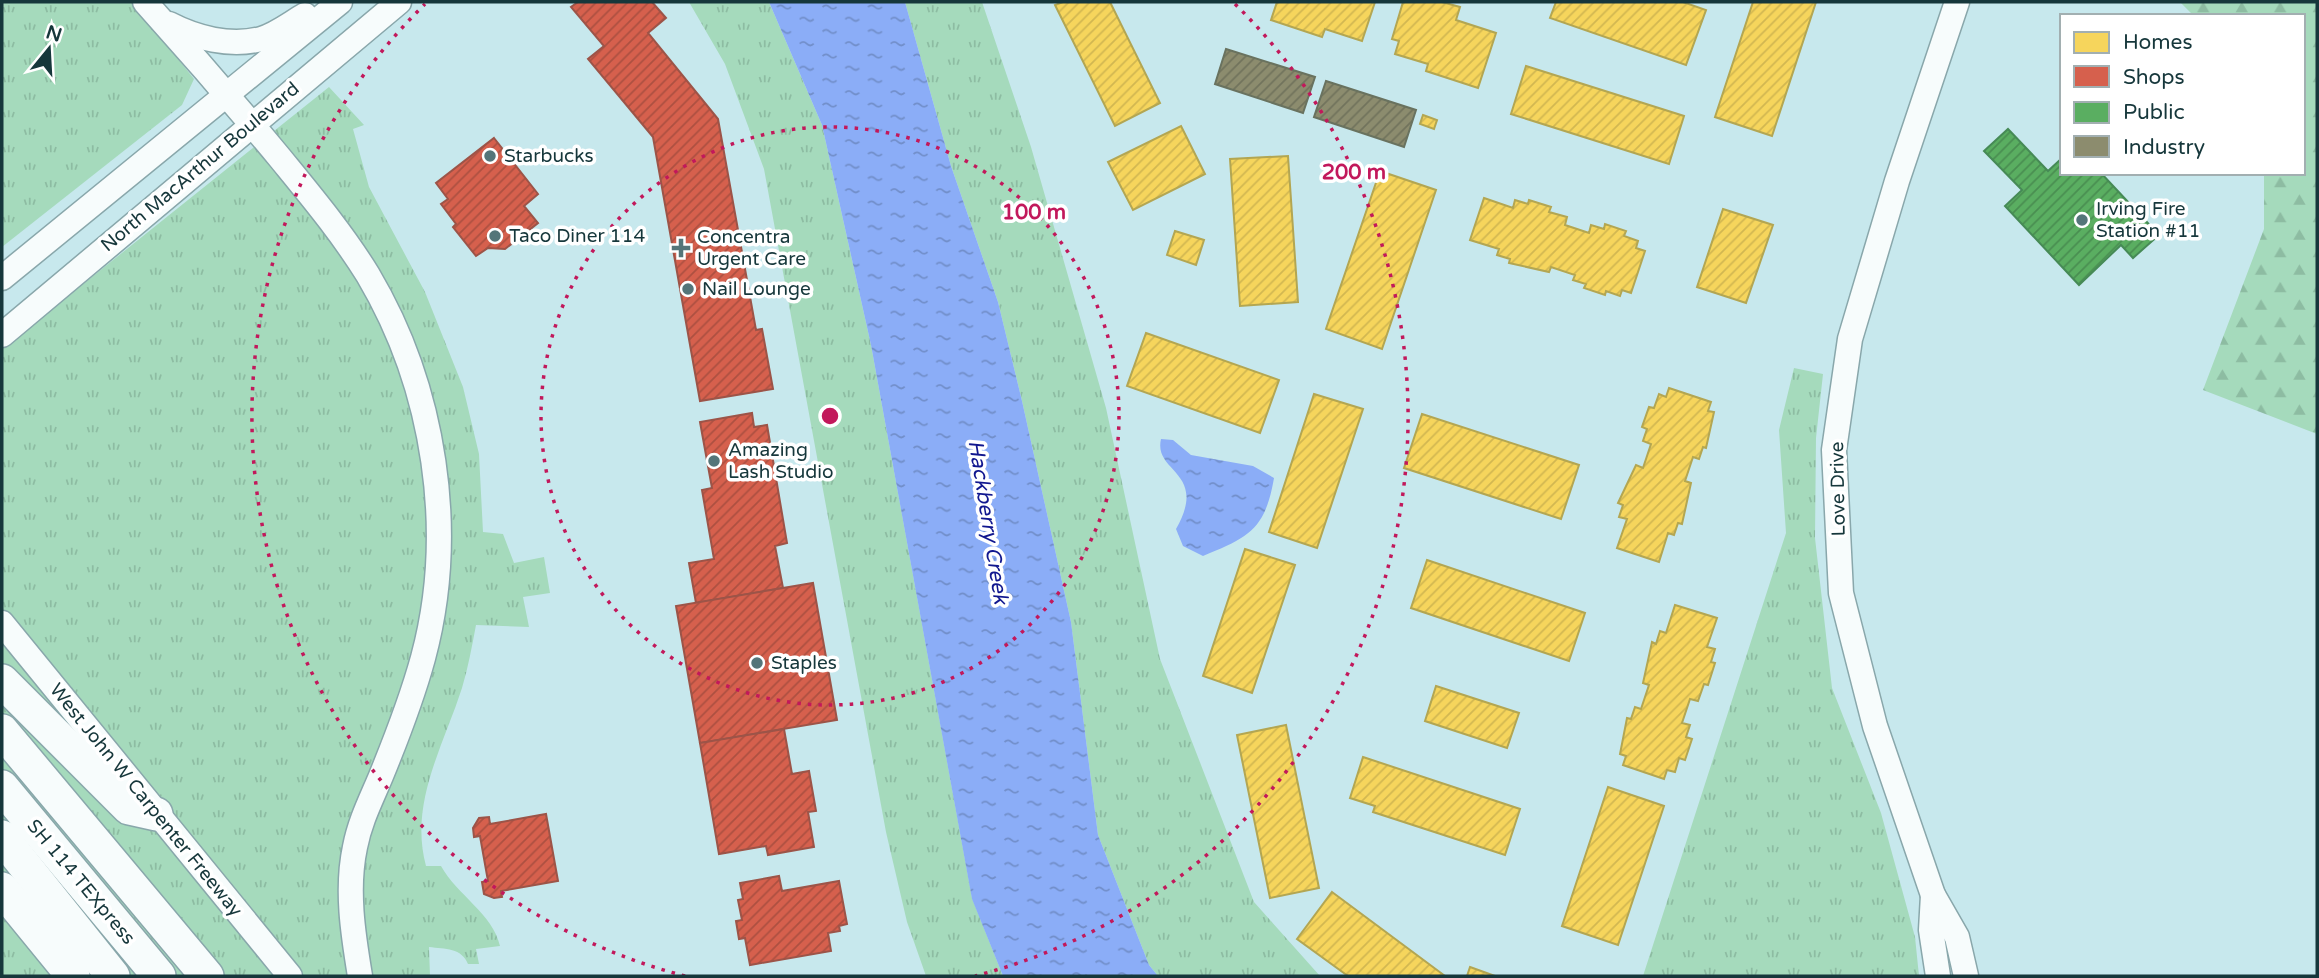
<svg xmlns="http://www.w3.org/2000/svg" width="2319" height="978" viewBox="0 0 2319 978" font-family="'Varela Round',sans-serif">
<style>
.grass{fill:url(#grass-tufts)}
.forest{fill:url(#forest-firs)}
.water{fill:url(#water-ripples)}
.homes{fill:url(#homes-hatch);stroke:#b3a652;stroke-width:2}
.shops{fill:url(#shops-hatch);stroke:#9c5448;stroke-width:2}
.public{fill:url(#public-hatch);stroke:#468a56;stroke-width:2}
.industry{fill:url(#industry-hatch);stroke:#69725f;stroke-width:2}
.lines{fill:none;stroke-linecap:round;stroke-linejoin:round}
.secondary-casing{stroke:#89a7ab;stroke-width:27}
.highway-casing{stroke:#89a7ab;stroke-width:36}
.secondary{stroke:#f7fcfc;stroke-width:24}
.highway{stroke:#f7fcfc;stroke-width:33}
.ring{fill:none;stroke:#c2185b;stroke-width:3.5;stroke-dasharray:3.5 7}
.poi-dot{fill:#547579;stroke:#fff;stroke-width:2.5}
.labels{text-anchor:middle;dominant-baseline:central;stroke-width:7;stroke-linejoin:round;paint-order:stroke}
.poi-label{font-size:19px;fill:#16373b;stroke:#fff;text-anchor:start}
.street-label{font-size:19px;fill:#16373b;stroke:#fff}
.water-label{font-size:21px;font-style:italic;fill:#11178f;stroke:#fff}
.centre{fill:#c2185b;stroke:#fff;stroke-width:3.5}
.ring-label{font-size:21px;text-anchor:middle;font-weight:bold;fill:#c2185b;stroke:#fff;stroke-width:7;stroke-linejoin:round;paint-order:stroke}
</style>
<defs>
<pattern id="grass-tufts" width="24" height="20" patternUnits="userSpaceOnUse" patternTransform="scale(1.75)"><rect width="24" height="20" fill="#a5dabc"/><path d="M3 7l-1-3M5 7V3M7 7l1-3M15 17l-1-3M17 17v-4M19 17l1-3" fill="none" stroke="#8dbca2"/></pattern>
<pattern id="forest-firs" width="22" height="20" patternUnits="userSpaceOnUse" patternTransform="scale(1.75)"><rect width="22" height="20" fill="#a5dabc"/><path d="M5 1l3.5 6h-7zM16 11l3.5 6h-7z" fill="#8dbca2"/></pattern>
<pattern id="water-ripples" width="26" height="14" patternUnits="userSpaceOnUse" patternTransform="scale(1.75)"><rect width="26" height="14" fill="#8badf7"/><path d="M2 4q2-2 4 0t4 0M15 11q2-2 4 0t4 0" fill="none" stroke="#718ec9"/></pattern>
<pattern id="homes-hatch" width="6" height="6" patternUnits="userSpaceOnUse" patternTransform="scale(1.75)"><rect width="6" height="6" fill="#f6d55c"/><path d="M-1 1l2-2M0 6l6-6M5 7l2-2" fill="none" stroke="#d2b751"/></pattern>
<pattern id="shops-hatch" width="6" height="6" patternUnits="userSpaceOnUse" patternTransform="scale(1.75)"><rect width="6" height="6" fill="#d6604d"/><path d="M-1 1l2-2M0 6l6-6M5 7l2-2" fill="none" stroke="#ad5041"/></pattern>
<pattern id="public-hatch" width="6" height="6" patternUnits="userSpaceOnUse" patternTransform="scale(1.75)"><rect width="6" height="6" fill="#5aae61"/><path d="M-1 1l2-2M0 6l6-6M5 7l2-2" fill="none" stroke="#498e51"/></pattern>
<pattern id="industry-hatch" width="6" height="6" patternUnits="userSpaceOnUse" patternTransform="scale(1.75)"><rect width="6" height="6" fill="#8c8c6e"/><path d="M-1 1l2-2M0 6l6-6M5 7l2-2" fill="none" stroke="#71735c"/></pattern>
</defs>
<rect width="100%" height="100%" fill="#c7e8ed"/>
<g class="grass">
<polygon points="2,2 133,2 194,79 182,105 2,247"/>
<polygon points="689,2 769,2 822,125 871,345 972,898 1003,976 926,976 907,922 886,832 764,169 725,64"/>
<polygon points="905,2 982,2 1031,147 1106,408 1160,659 1254,902 1320,976 1158,976 1149,965 1098,835 1071,622 1022,401 998,302 951,166"/>
<path d="M329 87 364 125 353 129 369 187 425 292 463 387 479 454 483 532 503 534 514 563 544 557 550 593 523 597 529 627 476 625C472 646 468 668 462 688 443 747 409 803 426 866H441C457 895 493 914 500 946L476 949 479 964H468C462 948 445 949 429 947L430 976H2V349Z"/>
<polygon points="1794,368 1823,374 1816,438 1815,538 1832,688 1881,813 1915,937 1919,976 1643,976 1786,533 1779,430"/>
</g>
<polygon class="forest" points="2180,2 2317,2 2317,434 2203,390 2264,229 2264,173 2303,173 2303,16 2194,16"/>
<g class="water">
<polygon points="769,2 905,2 951,166 998,302 1022,401 1071,622 1098,835 1149,965 1158,976 1003,976 972,899 871,345 822,125"/>
<path d="M1161 439 1173 440 1191 455 1253 466 1274 478C1265 530 1249 537 1203 556L1183 546 1176 529C1209 471 1153 473 1161 439Z"/>
</g>
<g class="homes">
<polygon points="1063,2 1110,2 1160,103 1115,126 1055,5"/>
<polygon points="1277,2 1375,2 1362,41 1325,29 1322,37 1271,20"/>
<polygon points="1403,2 1442,2 1460,7 1456,20 1496,33 1478,88 1426,71 1428,64 1395,54 1399,41 1392,39"/>
<polygon points="1556,2 1683,2 1706,10 1686,65 1550,18"/>
<polygon points="1753,2 1816,2 1772,136 1715,117"/>
<polygon points="1526,66 1684,116 1669,164 1511,114"/>
<polygon points="1423,115 1437,120 1434,129 1420,124"/>
<polygon points="1181,126 1205,174 1133,210 1108,162"/>
<polygon points="1288,156 1298,302 1240,306 1230,159"/>
<polygon points="1380,171 1436,190 1382,349 1326,329"/>
<polygon points="1484,198 1513,208 1515,200 1528,204 1529,200 1551,207 1549,212 1567,217 1565,225 1589,233 1591,225 1604,229 1605,224 1626,231 1624,236 1638,241 1636,248 1645,251 1631,293 1622,290 1620,296 1606,291 1605,295 1584,288 1586,284 1573,280 1575,275 1551,267 1549,272 1509,263 1510,259 1497,255 1499,249 1470,240"/>
<polygon points="1723,209 1773,225 1746,303 1697,287"/>
<polygon points="1175,231 1204,240 1196,265 1167,255"/>
<polygon points="1146,333 1279,380 1260,433 1127,386"/>
<polygon points="1669,388 1711,402 1708,411 1714,412 1706,448 1703,447 1699,459 1693,457 1685,481 1691,483 1682,524 1678,523 1674,535 1668,533 1659,562 1617,548 1627,519 1619,517 1623,505 1618,503 1636,465 1643,468 1651,444 1643,441 1647,429 1642,427 1649,407 1654,408 1659,394 1666,397"/>
<polygon points="1314,394 1363,409 1317,548 1269,532"/>
<polygon points="1422,414 1579,465 1561,519 1404,468"/>
<polygon points="1245,549 1295,565 1252,693 1203,676"/>
<polygon points="1427,560 1585,613 1569,661 1411,608"/>
<polygon points="1675,605 1717,618 1707,647 1715,649 1711,662 1715,663 1708,685 1704,684 1698,701 1690,699 1682,723 1690,725 1686,737 1692,739 1685,760 1679,758 1675,772 1667,770 1664,779 1623,765 1626,756 1620,754 1627,718 1631,719 1635,707 1641,709 1649,685 1643,683 1652,642 1656,644 1660,631 1666,633"/>
<polygon points="1436,686 1519,713 1507,748 1425,721"/>
<polygon points="1286,725 1319,888 1270,898 1237,735"/>
<polygon points="1363,757 1520,809 1505,855 1373,812 1375,806 1350,798"/>
<polygon points="1608,787 1664,806 1618,945 1562,926"/>
<polygon points="1332,892 1445,976 1348,976 1297,939"/>
<polygon points="1470,967 1495,976 1467,976"/>
</g>
<g class="shops">
<polygon points="578,2 652,2 666,18 648,33 718,119 756,330 762,329 773,389 700,401 653,137 588,59 604,46 571,7"/>
<polygon points="494,138 538,194 524,206 538,223 505,249 488,248 476,256 453,227 456,224 441,204 448,199 436,183"/>
<polygon points="752,413 754,427 767,425 787,543 775,546 783,588 696,603 689,563 714,559 702,490 712,488 700,422"/>
<polygon points="813,583 837,720 700,743 676,606"/>
<polygon points="784,729 792,774 809,771 816,811 808,812 814,847 768,855 766,846 719,854 700,743"/>
<polygon points="546,814 558,881 501,891 502,897 494,898 484,894 482,882 488,881 480,836 474,837 473,828 479,818 489,817 490,824"/>
<polygon points="779,876 782,891 839,881 847,924 839,926 840,931 828,933 831,951 750,965 745,938 739,939 736,921 742,920 738,900 743,899 740,883"/>
</g>
<polygon class="public" points="2008,129 2048,171 2062,158 2062,173 2101,173 2159,235 2133,258 2121,245 2079,285 2005,206 2022,190 1984,151"/>
<g class="industry">
<polygon points="1226,49 1315,77 1303,113 1215,84"/>
<polygon points="1326,81 1416,110 1404,147 1314,117"/>
</g>
<g class="lines">
<g class="secondary-casing">
<g id="secondary">
<path d="M145 2C191 53 236 105 280 158 311 196 342 233 368 275 435 388 457 532 423 658 412 698 397 737 381 776 371 800 360 821 355 847 346 889 353 934 360 976"/>
<polyline points="1957,2 1897,181 1850,339 1834,450 1841,593 1875,726 1933,895 1957,937 1966,976"/>
<path d="M169 24C196 38 230 47 261 39 276 35 291 23 305 15"/>
<polyline points="2,278 340,2"/>
<polyline points="2,335 399,2"/>
<polyline points="2,623 290,976"/>
<polyline points="1933,895 1931,930 1938,976"/>
</g>
</g>
<g class="highway-casing">
<g id="highway">
<polyline points="2,681 129,808 156,814"/>
<polyline points="2,731 207,976"/>
<polyline points="2,787 159,976"/>
<polyline points="2,837 113,976"/>
<polyline points="2,889 73,976"/>
</g>
</g>
<use href="#secondary" class="secondary"/>
<use href="#highway" class="highway"/>
</g>
<g class="ring">
<circle cx="830" cy="416" r="289"/>
<path d="M685 976A578 578 0 0 1 425 4M1235 4A578 578 0 0 1 975 976"/>
</g>
<g class="poi-dot">
<circle cx="490" cy="156" r="7"/>
<circle cx="2082" cy="220" r="7"/>
<circle cx="495" cy="236" r="7"/>
<path d="M677.5 237.5h7v7h7v7h-7v7h-7v-7h-7v-7h7z"/>
<circle cx="688" cy="289" r="7"/>
<circle cx="714" cy="461" r="7"/>
<circle cx="757" cy="663" r="7"/>
</g>
<g class="labels">
<g class="poi-label">
<text x="504" y="156">Starbucks</text>
<text x="2096" y="209">Irving Fire<tspan x="2096" dy="22">Station #11</tspan></text>
<text x="509" y="236">Taco Diner 114</text>
<text x="697" y="237">Concentra<tspan x="697" dy="22">Urgent Care</tspan></text>
<text x="702" y="289">Nail Lounge</text>
<text x="728" y="450">Amazing<tspan x="728" dy="22">Lash Studio</tspan></text>
<text x="771" y="663">Staples</text>
</g>
<g class="street-label">
<text transform="translate(200 167) rotate(-40)">North MacArthur Boulevard</text>
<text transform="translate(1838 489) rotate(-91)">Love Drive</text>
<text transform="translate(146 800) rotate(51)">West John W Carpenter Freeway</text>
<text transform="translate(81 882) rotate(50)">SH 114 TEXpress</text>
</g>
<g class="water-label">
<text transform="translate(988 522) rotate(81)">Hackberry Creek</text>
</g>
</g>
<circle cx="830" cy="416" r="10" class="centre"/>
<g class="ring-label">
<text x="1354" y="179">200 m</text>
<text x="1034" y="219">100 m</text>
</g>
<rect width="2319" height="978" fill="none" stroke="#16373b" stroke-width="7"/>
<rect x="2060" y="14" width="245" height="161" fill="#ffffff" stroke="#a2afb1" stroke-width="2"/>
<rect x="2074" y="32" width="35" height="21" fill="#f6d55c" stroke="#a2afb1" stroke-width="2"/>
<text x="2123" y="49" font-size="21" fill="#16373b">Homes</text>
<rect x="2074" y="66" width="35" height="21" fill="#d6604d" stroke="#a2afb1" stroke-width="2"/>
<text x="2123" y="84" font-size="21" fill="#16373b">Shops</text>
<rect x="2074" y="102" width="35" height="21" fill="#5aae61" stroke="#a2afb1" stroke-width="2"/>
<text x="2123" y="119" font-size="21" fill="#16373b">Public</text>
<rect x="2074" y="136" width="35" height="21" fill="#8c8c6e" stroke="#a2afb1" stroke-width="2"/>
<text x="2123" y="154" font-size="21" fill="#16373b">Industry</text>
<g transform="translate(49 49) rotate(18)" stroke="#ffffff" stroke-width="5" paint-order="stroke">
<path d="M0-5L12 26L0 18L-12 26Z" fill="#16373b"/>
<text y="-10" font-size="19" font-weight="bold" text-anchor="middle" fill="#16373b">N</text>
</g>
</svg>
